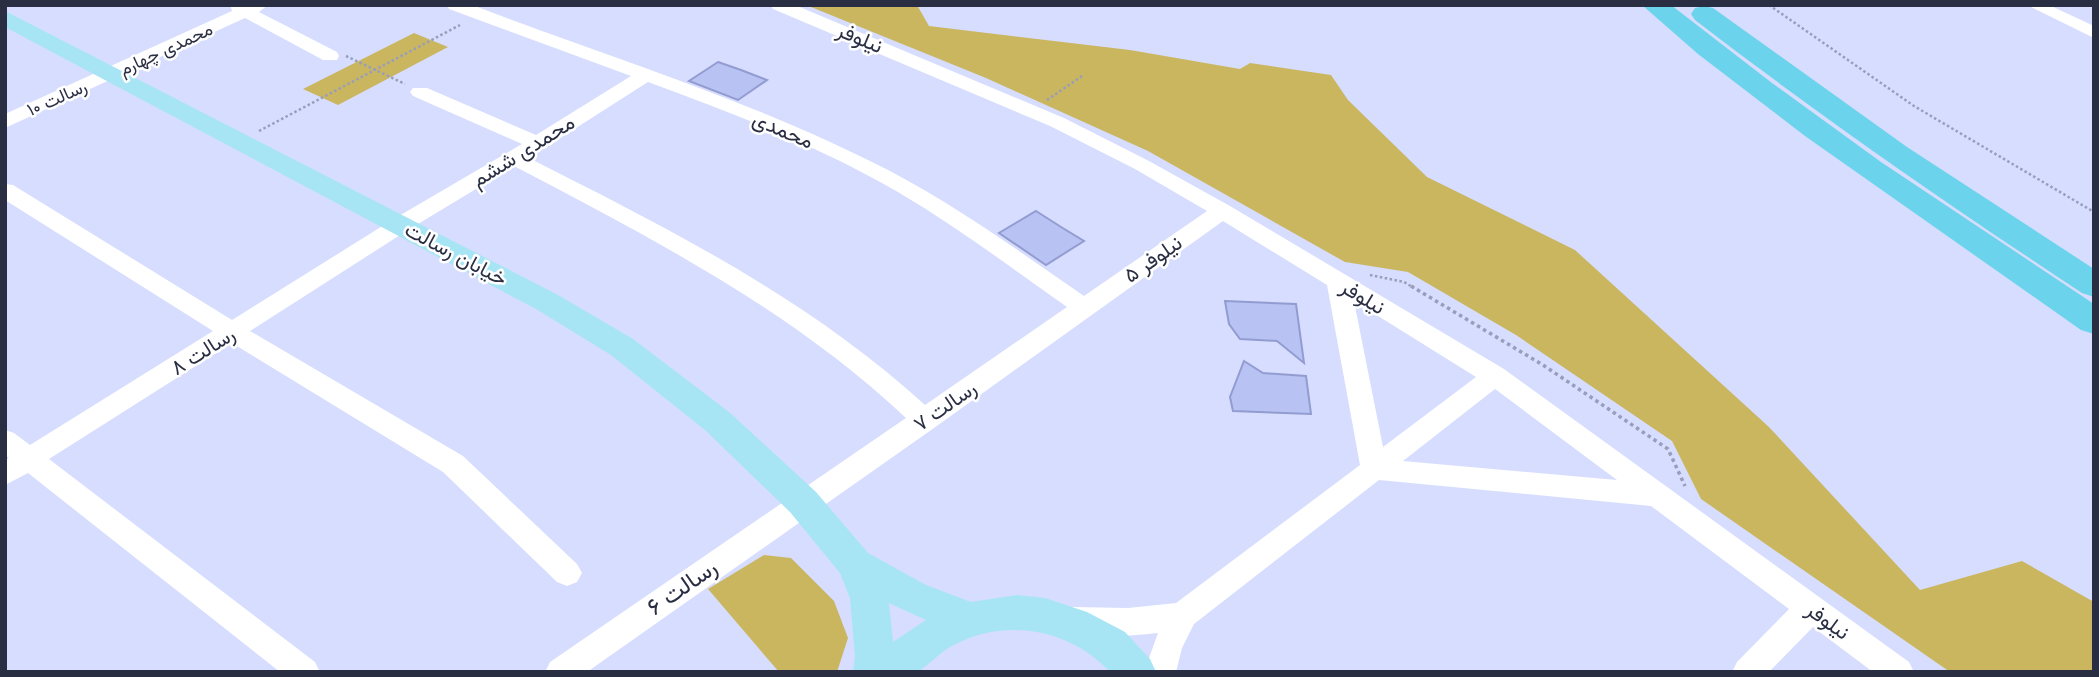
<svg xmlns="http://www.w3.org/2000/svg" width="2099" height="677" viewBox="0 0 2099 677" font-family="'Fira Sans',Vazirmatn,sans-serif">
<style>
.green{fill:#cbb660}
.building{fill:#b9c3f3;stroke:#929cd0;stroke-width:2}
.lines{fill:none;stroke-linecap:round;stroke-linejoin:round}
.path-far1{stroke:#989eba;stroke-width:2.5;stroke-dasharray:2.5 2.5;stroke-linecap:butt}
.path{stroke:#989eba;stroke-width:3.5;stroke-dasharray:3.5 3.5;stroke-linecap:butt}
.minor{fill:#fff;fill-rule:evenodd}
.major{fill:#a7e5f4;fill-rule:evenodd}
.highway{fill:#6cd3ec;fill-rule:evenodd}
.labels{text-anchor:middle;dominant-baseline:central;stroke-width:5;stroke-linejoin:round;paint-order:stroke}
.far-street-label{font-size:18px;fill:#2a2e43;stroke:#fff}
.street-label{font-size:21px;fill:#2a2e43;stroke:#fff}
.near-street-label{font-size:24px;fill:#2a2e43;stroke:#fff}
</style>
<rect width="100%" height="100%" fill="#d6ddfe"/>
<g class="green">
<polygon points="806,5 917,5 929,26 1130,50 1240,69 1250,63 1331,75 1348,100 1427,177 1575,250 1769,427 1920,590 2022,561 2094,602 2094,672 1950,672 1701,499 1672,441 1516,335 1408,272 1345,262 1148,151 986,78"/>
<polygon points="414,33 448,47 338,105 303,89"/>
<polygon points="764,555 791,558 834,601 848,638 837,672 779,672 708,589"/>
</g>
<g class="building">
<polygon points="718,62 741,70 767,80 738,100 689,81"/>
<polygon points="1036,211 1061,227 1084,241 1046,265 999,233"/>
<polygon points="1225,301 1296,304 1304,363 1277,341 1240,339 1229,324"/>
<polygon points="1244,361 1263,373 1306,376 1311,414 1233,411 1230,397"/>
</g>
<g class="lines">
<g class="path-far1">
<polyline points="1769,5 1914,106 2094,212"/>
<polyline points="346,56 405,84"/>
<polyline points="1047,100 1082,76"/>
<polyline points="259,131 460,25"/>
<polyline points="1370,275 1404,282 1414,288"/>
</g>
<polyline class="path" points="1411,286 1543,365 1668,449 1685,486"/>
<g class="minor">
<polygon points="230,5 268,5 259,12 337,52 339,56 337,60 323,60 245,18 5,128 5,114 232,11"/>
<path d="M447 5H472C604 55 741 97 868 160 945 197 1014 248 1084 296L1207 211 1135 169 1050 126 773 9 771 5H795L1064 118 1149 161 1230 206 1504 369 1909 662 1914 672H1873L1813 627 1769 672H1732L1737 662 1789 609 1651 506 1379 480 1194 624 1182 648 1176 672H1144L1158 633C1128 636 1091 640 1062 630L1058 620 1062 610 1073 607 1128 608 1176 603 1360 465 1327 285 1223 221 934 428 587 672H545L550 662 906 418C791 310 653 239 514 166L408 230 250 331 463 456 577 564 582 573 577 582 567 586 557 582 443 472 232 343 49 459 315 662 320 672H280L28 473 5 485V460L9 458 5 455V430L14 433 30 445 213 331 5 200V184L13 185 232 320 392 220 522 144 413 96 410 92 413 88H427L536 135 631 76 449 9ZM648 82C727 111 808 142 882 183 947 219 1007 265 1067 307L925 405C808 298 669 229 529 158ZM1354 301 1476 377 1383 447ZM1495 389 1617 480 1403 461Z"/>
<polygon points="2027,5 2049,5 2094,26 2094,38"/>
</g>
<path class="major" d="M5 11 558 295 633 339 729 412 816 492 868 553 926 585 971 602 1017 595 1045 598 1087 612 1125 632 1150 659 1156 672H1110C1070 628 1003 617 952 646 941 651 926 668 917 672 909 675 864 672 853 672L855 656 850 598 840 573 790 512 705 430 611 355 536 309 5 27ZM889 603 926 620 893 642Z"/>
<g class="highway">
<polygon points="1642,5 1671,5 1772,83 1881,162 2094,304 2094,334 2081,330 1805,136 1698,54"/>
<path d="M1704 6 1713 8 1907 147 2094 269V297L2082 293C1950 206 1820 116 1695 20L1691 14 1695 8Z"/>
</g>
</g>
<g class="labels">
<g class="far-street-label">
<text transform="translate(166 49) rotate(-25)">محمدی چهارم</text>
<text transform="translate(57 98) rotate(-24)">رسالت ۱۰</text>
</g>
<g class="street-label">
<text transform="translate(860 38) rotate(23)">نیلوفر</text>
<text transform="translate(783 130) rotate(23)">محمدی</text>
<text transform="translate(523 151) rotate(-32)">محمدی ششم</text>
<text transform="translate(456 254) rotate(28)">خیابان رسالت</text>
<text transform="translate(1153 259) rotate(-35)">نیلوفر ۵</text>
<text transform="translate(1363 297) rotate(31)">نیلوفر</text>
<text transform="translate(203 351) rotate(-32)">۸ رسالت</text>
<text transform="translate(945 406) rotate(-35)">رسالت ۷</text>
<text transform="translate(1828 621) rotate(36)">نیلوفر</text>
</g>
<g class="near-street-label">
<text transform="translate(682 587) rotate(-35)">رسالت ۶</text>
</g>
</g>
<rect width="2099" height="677" fill="none" stroke="#2a2e43" stroke-width="14"/>
</svg>
